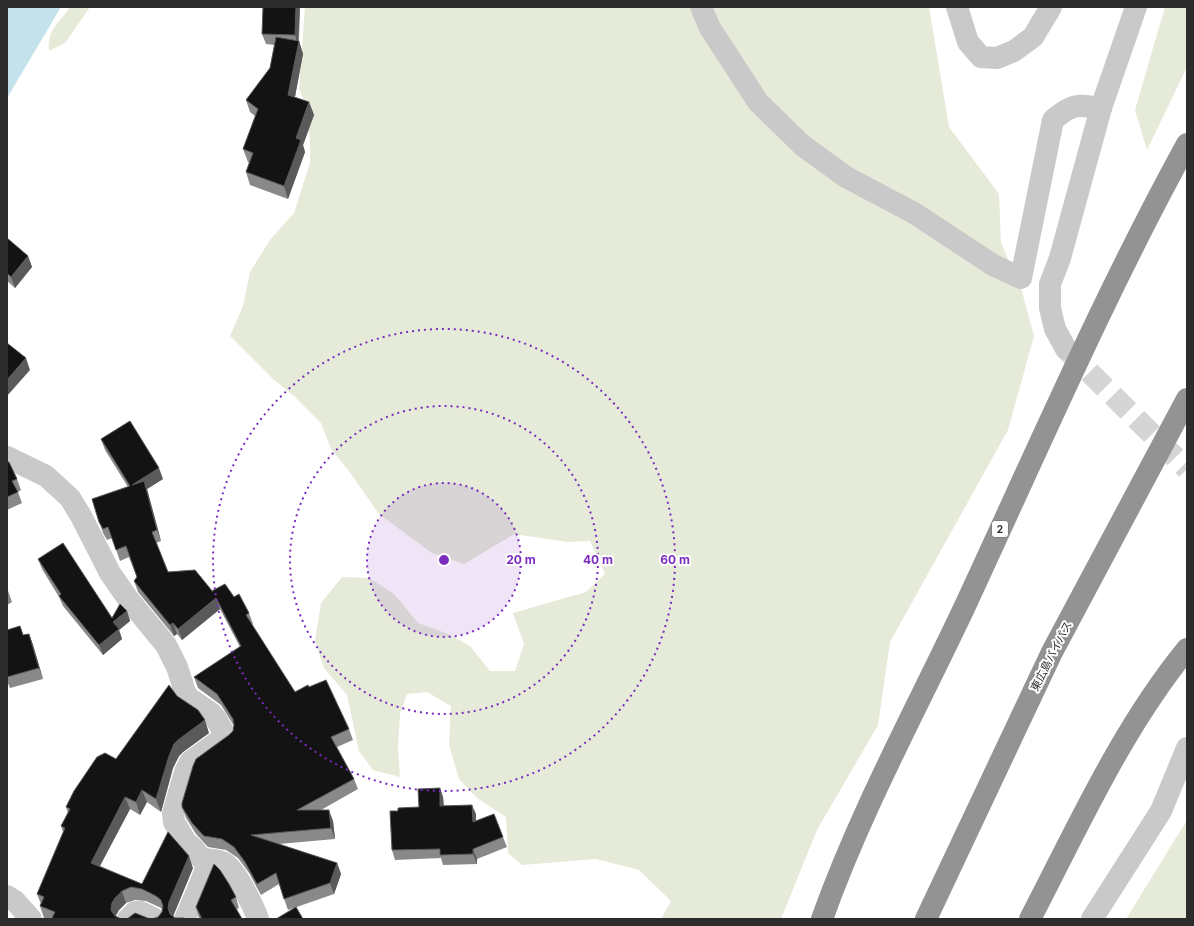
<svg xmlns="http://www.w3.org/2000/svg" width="1194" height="926" viewBox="0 0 1194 926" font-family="Inter,'Noto Sans JP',sans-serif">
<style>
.green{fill:#e5ebd8}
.water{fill:#c3e2ec}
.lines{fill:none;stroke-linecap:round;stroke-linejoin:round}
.minor-tunnel{stroke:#d5d5d5;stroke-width:22;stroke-dasharray:22 11;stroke-linecap:butt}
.minor{stroke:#c9c9c9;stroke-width:22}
.highway{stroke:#939393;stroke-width:22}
.wall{fill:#898989}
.shaded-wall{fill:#5a5a5a}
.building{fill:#131313;stroke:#5a5a5a}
.ring{fill:none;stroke:#7b2cbf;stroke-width:2;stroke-dasharray:2 4}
.labels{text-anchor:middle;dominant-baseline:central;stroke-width:4;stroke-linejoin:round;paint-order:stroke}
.shield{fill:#fff;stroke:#6b6b6b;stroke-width:1}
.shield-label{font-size:10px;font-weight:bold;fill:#2c2c2c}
.street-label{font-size:11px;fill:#2c2c2c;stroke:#fff}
.centre{fill:#7b2cbf;stroke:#fff;stroke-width:2}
.ring-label{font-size:12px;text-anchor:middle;font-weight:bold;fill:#7b2cbf;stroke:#fff;stroke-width:4;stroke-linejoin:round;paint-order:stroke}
</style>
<rect width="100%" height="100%" fill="#fff"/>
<g class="green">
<path d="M70 7H90L65 43 49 51C47 29 59 24 70 7Z"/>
<polygon points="305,7 929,7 949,127 999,194 1001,243 1021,288 1034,336 1008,430 890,642 878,725 817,830 781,919 661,919 671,901 639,870 596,859 522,865 508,853 506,817 477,798 459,779 449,745 451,706 427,692 407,694 400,714 398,748 400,777 373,770 359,751 347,695 324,668 315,641 321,603 342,577 369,578 394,594 418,623 448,634 470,646 490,671 515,671 524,644 513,613 586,592 605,574 590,541 567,542 514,534 464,564 432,553 379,514 351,474 331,449 321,423 295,397 272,378 230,336 243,306 250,272 270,240 294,213 310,163 310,139 305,103 299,89"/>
<polygon points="1165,7 1187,7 1187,67 1147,150 1135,110"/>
<polygon points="1187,820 1187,919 1126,919"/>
</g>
<polygon class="water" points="7,7 61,7 7,98"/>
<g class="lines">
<polyline class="minor-tunnel" points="1066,349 1187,469"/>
<g class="minor">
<path d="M701 7 710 28 758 102 802 145 846 177 914 213 993 265 1021 278 1053 120C1072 104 1076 104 1101 108"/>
<polyline points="957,7 968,42 981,57 997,58 1014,51 1033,37 1051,7"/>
<polyline points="1066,349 1055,329 1050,308 1050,284 1060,258 1101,108 1136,7"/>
<polyline points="7,457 46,476 70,498 81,516 110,573 128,599 166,645 177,667 185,692 189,698 211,713 216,719 226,736 190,762 185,772 173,813 174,822 186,842 194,849 205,863 206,869 198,889 185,919"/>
<path d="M203 859C209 860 218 859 224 863 235 868 254 907 258 919"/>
<polyline points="7,896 15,901 31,919"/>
<polyline points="128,919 135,912 141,912 155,919"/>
<polyline points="1092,919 1161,811 1187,748"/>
</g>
<g class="highway">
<path d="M822 919C861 810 916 710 965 606 1037 451 1105 293 1187 144"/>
<polyline points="926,919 1052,652 1187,399"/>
<path d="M1030 919C1078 827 1121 730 1187 649"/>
</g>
</g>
<g class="wall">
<polygon points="300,7 299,41 303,54 295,97 309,102 314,115 303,145 305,152 288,199 250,185 246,172 249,163 248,162 243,149 255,116 250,112 246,100 270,68 275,45 266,44 262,34"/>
<polygon points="7,238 28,256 32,267 15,288 7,281"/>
<polygon points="101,439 163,479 147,489 161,541 156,543 168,572 212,592 234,597 249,613 253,624 252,625 295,692 309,687 349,729 353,740 337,747 354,779 358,789 321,810 333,821 335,839 279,844 337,863 341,874 334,894 288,910 279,884 261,895 249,873 238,858 226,850 208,847 196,834 186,818 182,807 229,735 233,731 234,726 221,705 198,688 194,677 240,647 220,609 182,640 177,634 174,636 138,592 134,581 137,577 129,557 120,561 112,538 107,540 103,533 92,499 128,487 105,450"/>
<polygon points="7,462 17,479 21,490 18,492 22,503 7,510"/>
<polygon points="38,559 112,618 127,611 130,621 119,630 122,639 103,655 63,606 59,597 42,569"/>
<polygon points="7,588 12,602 7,605"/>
<polygon points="7,624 8,630 20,626 23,635 29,634 33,645 43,679 10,688 7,681"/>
<polygon points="177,696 209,733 183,752 179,756 173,768 161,812 147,802 140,815 130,809 100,866 142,884 193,868 174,914 158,917 162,912 162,910 161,908 146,901 135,900 126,903 119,910 116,916 121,919 150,919 46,919 44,918 40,906 41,904 37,894 63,832 61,826 68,813 66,807 116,759"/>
<polygon points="440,788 443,797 444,805 476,814 476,821 503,837 507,847 477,859 477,864 443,865 441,858 395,860 392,850 419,807"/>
<polygon points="236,897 239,908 237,909 242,919 200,919 199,918 196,907"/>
</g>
<g class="shaded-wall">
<polygon points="296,7 300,7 298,42 299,41 303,54 293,107 288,95 298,45 295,35"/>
<polygon points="309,102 314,115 303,145 305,152 288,199 284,186 296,138"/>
<polygon points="28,256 32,267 15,288 11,277"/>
<polygon points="26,358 30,370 7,396 7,380"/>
<polygon points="159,468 163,479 147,489 161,541 157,530 132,485"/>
<polygon points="216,598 220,609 182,640 178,629"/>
<polygon points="127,611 130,621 119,630 122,639 103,655 99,645 113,622"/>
<polygon points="173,623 177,634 174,636 170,625"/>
<polygon points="29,634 33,645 43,679 39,668"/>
<polygon points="205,720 209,733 183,752 179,756 173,768 161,812 156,799 169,756 174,744 178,740"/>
<polygon points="440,788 443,797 444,815 440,806"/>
<polygon points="142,790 147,802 140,815 136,802"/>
<polygon points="125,797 130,809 95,875 91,863"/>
<polygon points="472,805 476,814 476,832 473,822"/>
<polygon points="329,810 333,821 335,839 331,828"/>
<polygon points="473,849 477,859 477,864 473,854"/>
<polygon points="189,856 193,868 174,914 173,919 168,908 169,902"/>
<polygon points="337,863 341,874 334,894 330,883"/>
<polygon points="122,891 126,903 119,910 116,915 116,919 111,910 112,903 115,898"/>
</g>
<g class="building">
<polygon points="263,7 296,7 295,35 262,34"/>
<polygon points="276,37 299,41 288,95 309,102 296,138 301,140 284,186 246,172 253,153 243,149 258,109 246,100 270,68"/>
<polygon points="7,238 28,256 11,277 7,273"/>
<polygon points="7,343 26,358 7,380"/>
<polygon points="130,421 159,468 132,485 144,481 157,530 152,532 168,572 195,570 213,592 212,591 225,584 234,597 239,594 249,613 246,615 295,692 308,685 309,687 326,680 349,729 331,737 354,779 297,810 329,810 331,828 251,835 337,863 330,883 284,899 276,873 257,884 245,862 234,847 222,839 204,836 192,823 182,807 182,803 193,766 196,759 229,735 233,731 234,725 233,719 217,694 194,677 241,646 216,598 178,629 173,623 170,625 134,581 137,577 126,546 116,550 108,527 103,529 99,522 92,499 130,486 101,439"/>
<polygon points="7,462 9,462 17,479 12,481 18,492 7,497"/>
<polygon points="63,543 112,618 120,604 127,611 113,622 119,629 99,645 59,596 61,594 38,559"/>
<polygon points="20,626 23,635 29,634 39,668 7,677 7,629 7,630"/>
<polygon points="169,685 177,696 198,710 205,720 178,740 174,744 169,756 156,799 142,790 136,802 125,797 91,863 142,884 168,832 189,856 169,902 168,908 170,914 175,918 184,918 184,919 152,919 158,917 162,912 163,906 161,900 156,896 142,889 131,887 122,891 115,898 112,903 111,910 115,916 121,919 127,919 135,913 150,919 56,919 52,918 55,912 40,906 44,897 37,894 65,828 61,826 70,809 66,807 74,791 97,757 105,753 116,759"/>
<polygon points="440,788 440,806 472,805 473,822 494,814 503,837 473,849 473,854 440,855 440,849 392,850 390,811 398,811 398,808 419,807 418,789"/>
<polygon points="214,864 220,870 229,884 236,897 231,900 242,919 202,919 196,907"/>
<polygon points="296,907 303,919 276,919"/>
</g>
<circle cx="444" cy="560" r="77" fill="#7b2cbf" fill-opacity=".12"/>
<g class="ring">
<circle cx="444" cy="560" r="77"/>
<circle cx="444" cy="560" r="154"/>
<circle cx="444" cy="560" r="231"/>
</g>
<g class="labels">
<rect class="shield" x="992" y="521" width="16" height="16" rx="3"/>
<g class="shield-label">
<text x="1000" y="529">2</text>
</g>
<g class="street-label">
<text transform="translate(1051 656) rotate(-63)">東広島バイパス</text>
</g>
</g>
<circle cx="444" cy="560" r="6" class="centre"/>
<g class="ring-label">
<text x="521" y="564">20 m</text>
<text x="598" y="564">40 m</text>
<text x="675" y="564">60 m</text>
</g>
<rect width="1194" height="926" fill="none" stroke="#2c2c2c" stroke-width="16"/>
</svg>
